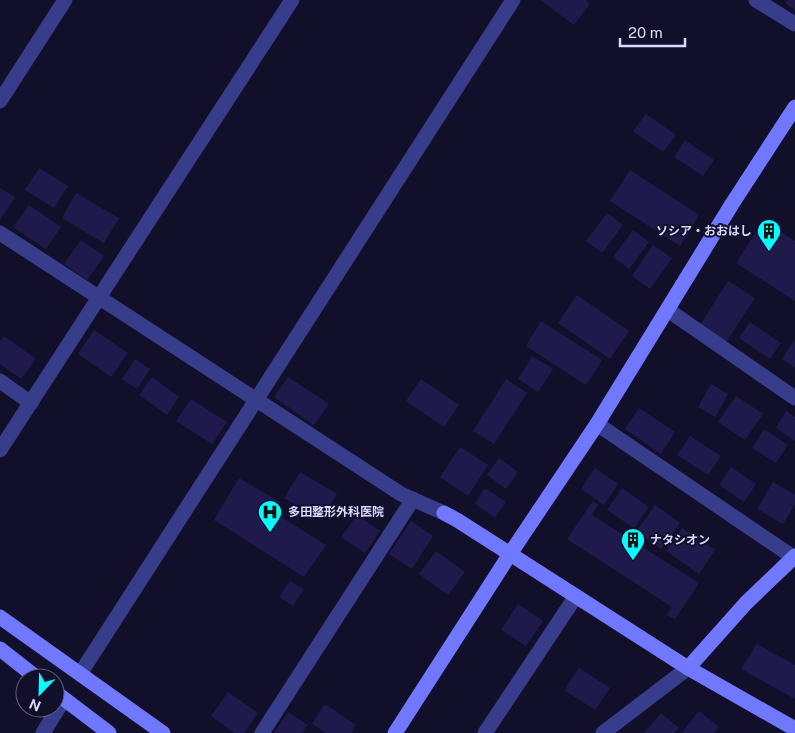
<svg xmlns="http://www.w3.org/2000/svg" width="795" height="733" viewBox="0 0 795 733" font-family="'Public Sans','Noto Sans JP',sans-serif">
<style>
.building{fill:#201a4c}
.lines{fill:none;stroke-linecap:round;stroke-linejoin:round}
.street{stroke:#383d8b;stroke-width:15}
.secondary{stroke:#6f78ff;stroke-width:15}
.labels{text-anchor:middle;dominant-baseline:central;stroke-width:4;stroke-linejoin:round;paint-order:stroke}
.poi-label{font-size:12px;font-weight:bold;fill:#d9d8ff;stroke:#110f2a;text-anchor:start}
</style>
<rect width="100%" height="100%" fill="#110f2a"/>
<g class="building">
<polygon points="540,0 585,0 590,4 574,25"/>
<polygon points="788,0 795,0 795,10 785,3"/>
<polygon points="646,114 676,135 663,152 633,131"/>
<polygon points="685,140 714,160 703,176 674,157"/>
<polygon points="39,168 68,186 54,208 25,190"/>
<polygon points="630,170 699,215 680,246 610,201"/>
<polygon points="0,188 15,197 0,220"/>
<polygon points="76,193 119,218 104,243 62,218"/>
<polygon points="29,205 61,227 46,249 13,227"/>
<polygon points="607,213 623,225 602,253 586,241"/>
<polygon points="763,221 795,241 795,301 736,263"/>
<polygon points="633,230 649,242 629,269 613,257"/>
<polygon points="81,240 104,256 87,280 64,264"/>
<polygon points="653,245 672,258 650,289 632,276"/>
<polygon points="728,281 755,298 726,342 700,325"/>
<polygon points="577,295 629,331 610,359 558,323"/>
<polygon points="541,321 602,360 586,385 526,346"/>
<polygon points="750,322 781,343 770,359 739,338"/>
<polygon points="94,330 128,353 111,377 78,354"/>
<polygon points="4,336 36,359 21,379 0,364 0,341"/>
<polygon points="795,339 795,368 782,359"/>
<polygon points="532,356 553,369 538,392 518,379"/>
<polygon points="135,359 150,369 137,389 122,379"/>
<polygon points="152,377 179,397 167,415 139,395"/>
<polygon points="288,377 329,404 314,425 274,397"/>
<polygon points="421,379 459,405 444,427 406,401"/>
<polygon points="506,379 527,393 494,444 473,431"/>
<polygon points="711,384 728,394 715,417 698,407"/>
<polygon points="736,396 763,414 745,440 718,422"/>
<polygon points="191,399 227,422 212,444 176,421"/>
<polygon points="639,408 675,432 661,454 625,429"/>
<polygon points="786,411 795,417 795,441 776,428"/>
<polygon points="764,429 788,445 776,463 752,448"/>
<polygon points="690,436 721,456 708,475 677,455"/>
<polygon points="460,447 488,465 468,496 440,477"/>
<polygon points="499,458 518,472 506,489 487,475"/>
<polygon points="731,467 756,484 744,502 719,485"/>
<polygon points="595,468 618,484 604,505 581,489"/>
<polygon points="300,472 337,494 322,520 284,498"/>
<polygon points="239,478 280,502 275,513 326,545 304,577 214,520"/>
<polygon points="773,482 795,495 795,504 783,524 757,509"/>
<polygon points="485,488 506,502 495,518 475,504"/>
<polygon points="622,488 649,507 634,528 607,510"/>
<polygon points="593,501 598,505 592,515 699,583 675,619 667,615 672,607 567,539"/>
<polygon points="655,505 680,523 661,549 636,532"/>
<polygon points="357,515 380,531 365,553 341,537"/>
<polygon points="411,521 433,536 412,569 389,554"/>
<polygon points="682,528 715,550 699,574 666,551"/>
<polygon points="436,551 465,572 448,595 419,574"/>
<polygon points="290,581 304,589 293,606 279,597"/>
<polygon points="518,604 543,621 526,646 501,630"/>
<polygon points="757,644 795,665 795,699 741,669"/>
<polygon points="579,668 610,688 595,710 564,690"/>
<polygon points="228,692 258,713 244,733 235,733 211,716"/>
<polygon points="325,704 356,725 351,733 326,733 312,724"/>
<polygon points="699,711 719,727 714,733 684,733 682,732"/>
<polygon points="288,712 308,725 302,733 274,733"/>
<polygon points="661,713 679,728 674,733 644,733"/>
</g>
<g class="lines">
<g class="street">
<polyline points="756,0 795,24"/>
<polyline points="0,101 65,0"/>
<polyline points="0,233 401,494 444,513"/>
<polyline points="668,310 795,398"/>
<polyline points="0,381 31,403"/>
<polyline points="597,424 793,557"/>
<polyline points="0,450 292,0"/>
<polyline points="80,674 513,0"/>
<polyline points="43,733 64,699"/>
<polyline points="262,733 413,499"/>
<polyline points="485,733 576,596"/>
<polyline points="603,733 688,668"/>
</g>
<g class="secondary">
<polyline points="444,513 457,520 688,668 795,729"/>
<polyline points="0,617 163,733"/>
<polyline points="0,649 37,678"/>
<polyline points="688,668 746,603 795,556"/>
<polyline points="55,692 109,733"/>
<polyline points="395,733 510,554 597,424 732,204 795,107"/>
</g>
</g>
<defs>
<g id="building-pin" transform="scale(1.25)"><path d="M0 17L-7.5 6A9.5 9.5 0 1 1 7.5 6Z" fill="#04fcff" stroke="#110f2a"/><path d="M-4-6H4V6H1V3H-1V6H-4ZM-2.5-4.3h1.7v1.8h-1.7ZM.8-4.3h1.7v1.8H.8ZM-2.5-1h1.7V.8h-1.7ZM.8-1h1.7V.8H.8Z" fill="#111"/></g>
<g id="hospital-pin" transform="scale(1.25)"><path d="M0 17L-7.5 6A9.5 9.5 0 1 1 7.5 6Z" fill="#04fcff" stroke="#110f2a"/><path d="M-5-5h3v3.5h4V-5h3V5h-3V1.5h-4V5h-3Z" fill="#111"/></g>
</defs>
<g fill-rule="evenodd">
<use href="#building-pin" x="769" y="231"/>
<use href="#hospital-pin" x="270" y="512"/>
<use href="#building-pin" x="633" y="540"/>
</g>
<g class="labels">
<g class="poi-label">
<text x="752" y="231" text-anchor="end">ソシア・おおはし</text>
<text x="288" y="512">多田整形外科医院</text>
<text x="650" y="540">ナタシオン</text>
</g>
</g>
<g transform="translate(40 693) rotate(203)"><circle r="24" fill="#110f2a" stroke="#615f7f"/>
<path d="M0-4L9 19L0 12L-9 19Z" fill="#04fcff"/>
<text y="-8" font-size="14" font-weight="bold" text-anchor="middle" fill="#d9d8ff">N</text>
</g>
<path d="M620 38v8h65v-8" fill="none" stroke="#d9d8ff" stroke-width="2.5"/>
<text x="628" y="38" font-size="15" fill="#d9d8ff" stroke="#110f2a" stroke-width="4" paint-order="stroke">20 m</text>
</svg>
